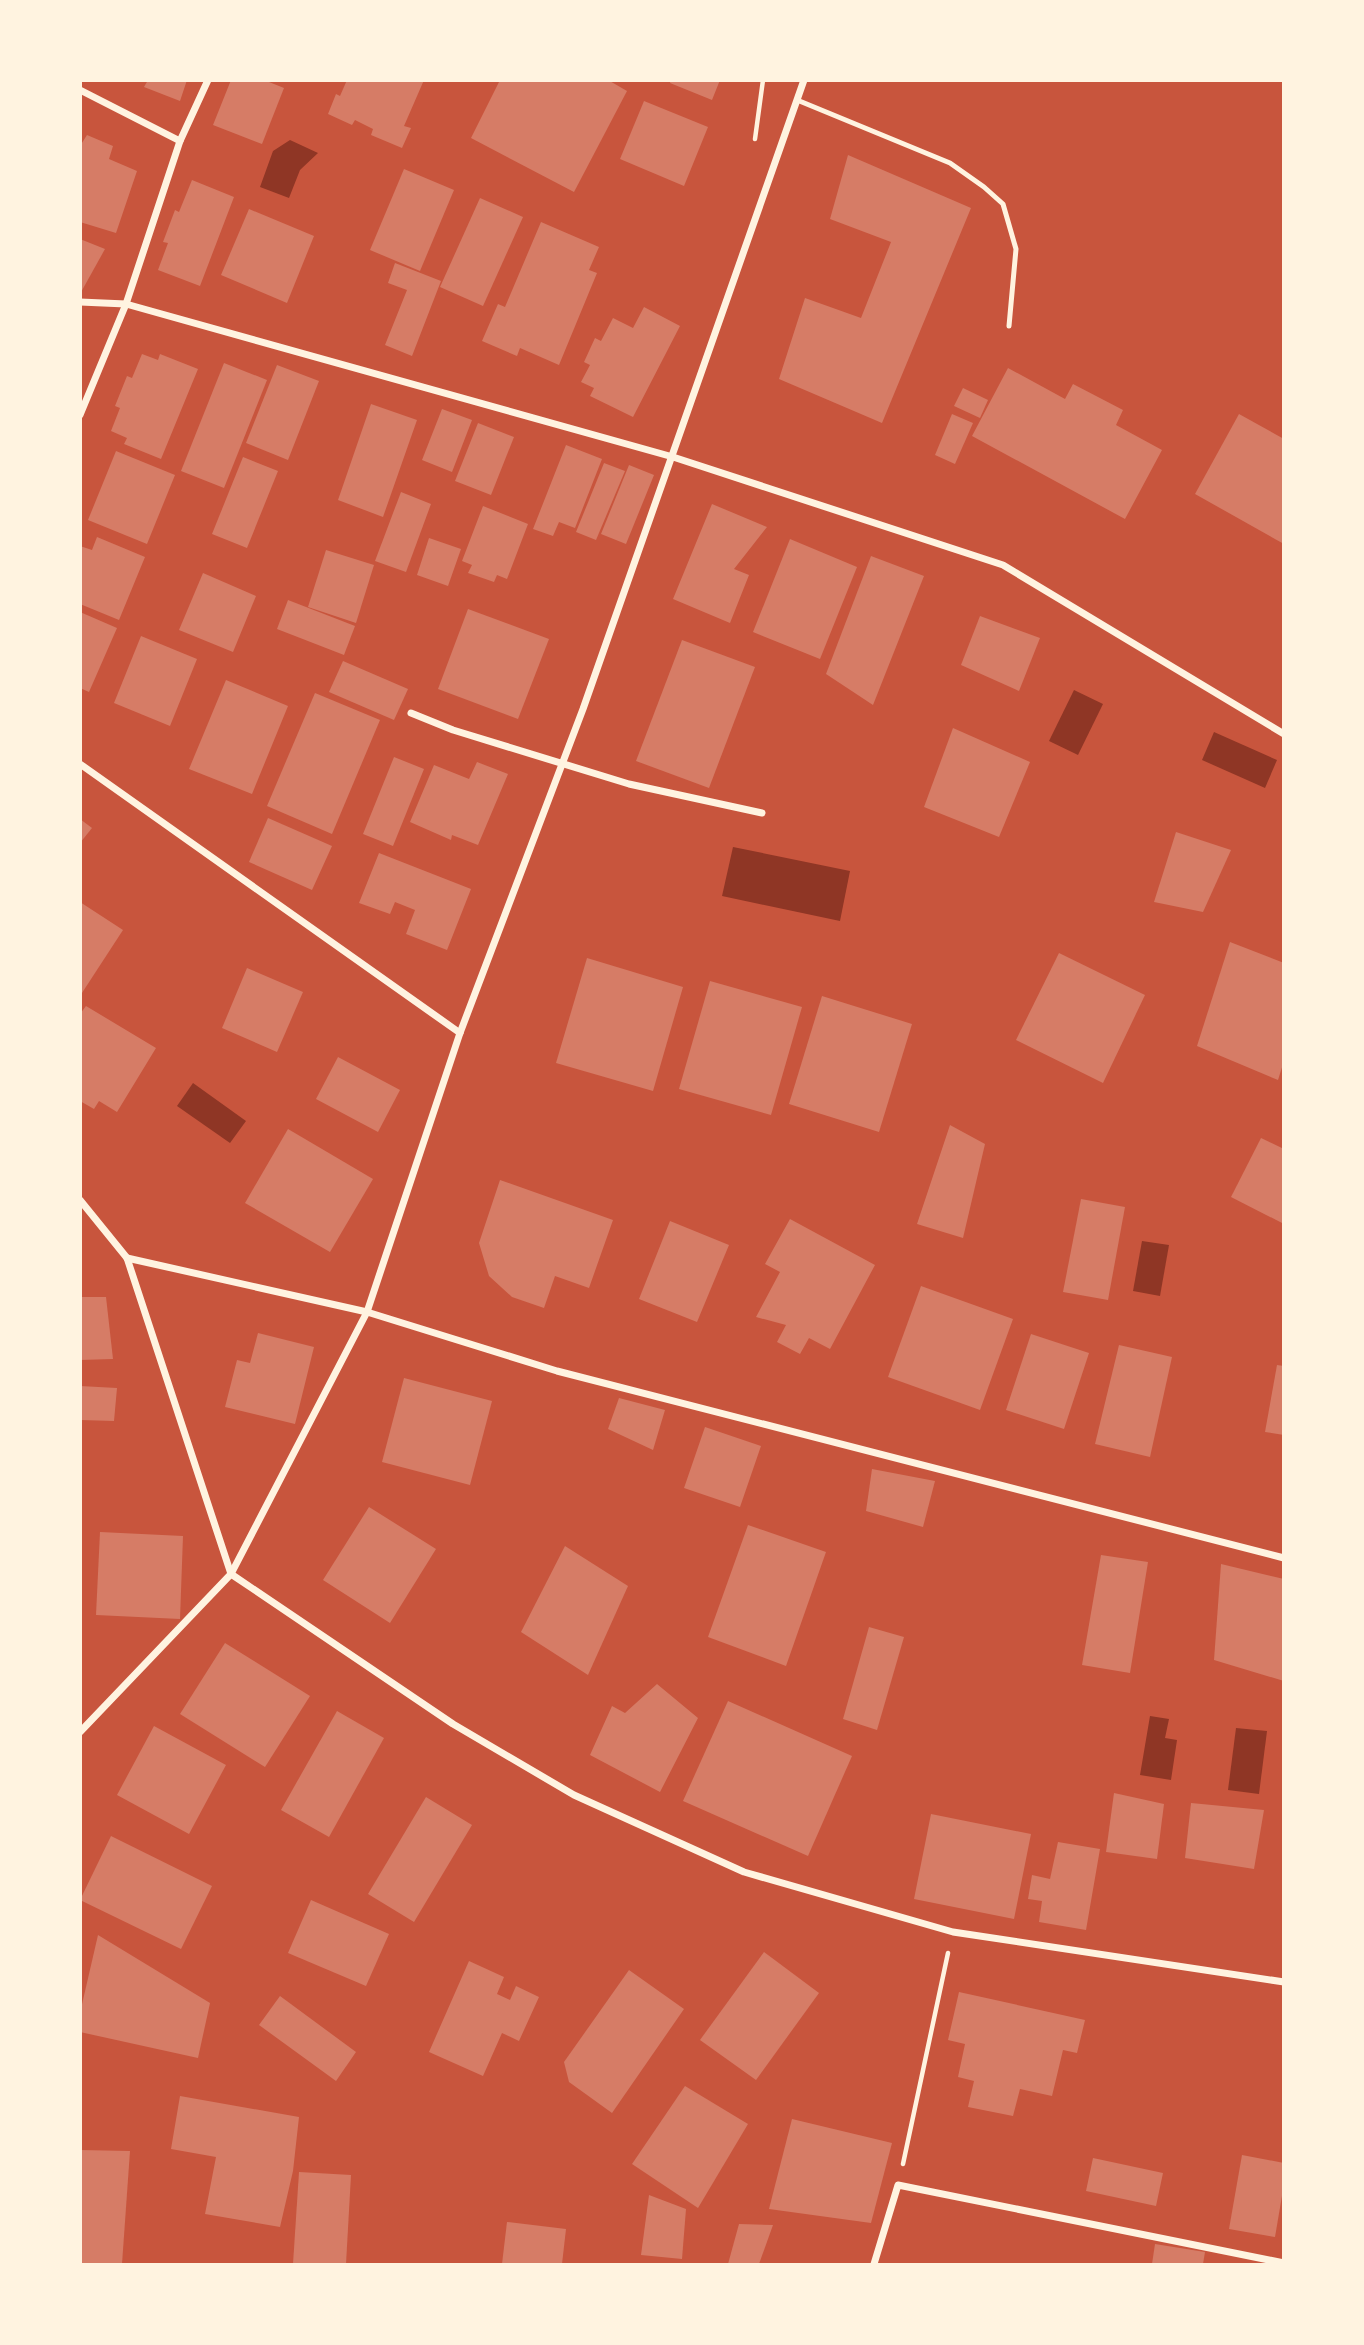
<svg xmlns="http://www.w3.org/2000/svg" width="1364" height="2345" viewBox="0 0 1364 2345" font-family="Overpass,sans-serif">
<style>
.water{fill:#8f3625}
.building{fill:#d67c66}
.lines{fill:none;stroke-linecap:round;stroke-linejoin:round}
.path{stroke:#fff3e0;stroke-width:4.5}
.service{stroke:#fff3e0;stroke-width:5}
.minor{stroke:#fff3e0;stroke-width:7}
</style>
<rect width="100%" height="100%" fill="#c8553d"/>
<g class="water">
<polygon points="290,140 318,153 300,170 289,198 260,187 273,151"/>
<polygon points="1074,690 1103,704 1078,755 1049,741"/>
<polygon points="1214,732 1277,760 1265,788 1202,760"/>
<polygon points="733,847 850,871 840,921 722,896"/>
<polygon points="193,1083 246,1121 230,1143 177,1106"/>
<polygon points="1142,1241 1169,1245 1160,1296 1133,1291"/>
<polygon points="1150,1716 1169,1719 1165,1738 1177,1740 1171,1780 1140,1775"/>
<polygon points="1236,1728 1267,1731 1259,1794 1228,1790"/>
</g>
<g class="building">
<polygon points="148,80 187,80 180,101 144,87"/>
<polygon points="231,80 264,80 284,88 262,144 213,125"/>
<polygon points="347,80 424,80 404,126 411,128 402,148 371,135 373,129 355,120 352,125 328,114 336,94 340,96"/>
<polygon points="500,80 608,80 627,91 574,192 471,138"/>
<polygon points="671,80 720,80 712,100 670,83"/>
<polygon points="644,101 708,127 684,186 620,159"/>
<polygon points="87,135 113,146 109,159 137,171 116,233 80,222 80,146"/>
<polygon points="848,155 971,208 882,423 779,379 805,298 861,318 891,242 830,219"/>
<polygon points="404,169 454,190 420,271 370,250"/>
<polygon points="192,180 234,197 200,286 158,270 168,243 163,242 175,210 179,212"/>
<polygon points="480,198 523,217 483,306 440,287"/>
<polygon points="249,209 314,236 287,303 221,275"/>
<polygon points="541,222 599,247 589,270 597,273 559,365 520,348 517,356 482,341 498,304 505,307"/>
<polygon points="80,239 105,249 80,294"/>
<polygon points="395,263 441,281 412,356 385,345 407,290 388,283"/>
<polygon points="644,307 680,326 633,417 590,396 594,388 581,382 590,365 584,362 595,338 601,341 613,318 633,328"/>
<polygon points="142,354 158,360 160,354 198,369 161,459 124,444 127,438 111,431 120,408 115,406 127,376 132,378"/>
<polygon points="224,363 267,380 224,488 181,471"/>
<polygon points="277,365 319,381 288,460 246,443"/>
<polygon points="1008,368 1065,399 1073,384 1123,410 1116,425 1162,450 1125,519 972,436"/>
<polygon points="963,388 988,400 980,418 954,406"/>
<polygon points="371,404 417,420 383,517 338,500"/>
<polygon points="442,409 472,420 452,472 422,460"/>
<polygon points="952,414 973,423 955,464 935,455"/>
<polygon points="1239,414 1284,439 1284,544 1195,494"/>
<polygon points="478,423 514,437 491,495 455,481"/>
<polygon points="566,445 602,459 575,528 559,522 553,536 533,529"/>
<polygon points="116,451 175,475 147,544 88,520"/>
<polygon points="243,457 278,471 247,548 212,534"/>
<polygon points="604,463 625,471 596,540 576,532"/>
<polygon points="629,465 654,475 626,544 601,534"/>
<polygon points="401,492 431,504 406,572 375,561"/>
<polygon points="712,504 767,527 734,569 749,575 730,623 673,599"/>
<polygon points="483,506 528,524 507,579 497,575 494,582 468,573 472,565 462,561"/>
<polygon points="97,537 145,557 119,620 80,604 80,546 92,550"/>
<polygon points="429,538 461,549 448,586 417,575"/>
<polygon points="790,539 857,567 820,659 753,632"/>
<polygon points="326,550 374,565 356,623 308,607"/>
<polygon points="871,556 924,576 873,705 826,674"/>
<polygon points="203,573 256,596 233,652 179,630"/>
<polygon points="288,600 355,626 344,655 277,629"/>
<polygon points="468,609 549,639 518,719 438,689"/>
<polygon points="80,612 117,628 89,692 80,688"/>
<polygon points="980,616 1040,638 1019,691 961,665"/>
<polygon points="141,636 197,659 170,726 114,703"/>
<polygon points="682,640 755,667 709,788 636,761"/>
<polygon points="343,661 408,689 394,720 329,692"/>
<polygon points="226,680 288,706 252,794 189,769"/>
<polygon points="315,693 380,720 332,834 267,806"/>
<polygon points="953,728 1030,762 999,837 924,807"/>
<polygon points="394,757 424,769 393,846 363,834"/>
<polygon points="477,762 508,774 478,845 452,835 451,840 410,822 434,765 469,779"/>
<polygon points="268,818 332,846 312,890 249,862"/>
<polygon points="80,819 92,828 80,843"/>
<polygon points="1176,832 1231,850 1203,912 1154,902"/>
<polygon points="379,853 471,889 447,950 406,934 415,910 395,902 390,914 359,903"/>
<polygon points="80,902 123,930 80,996"/>
<polygon points="1230,942 1284,963 1284,1061 1278,1080 1197,1046"/>
<polygon points="1059,953 1145,995 1103,1083 1016,1040"/>
<polygon points="587,958 683,987 653,1091 556,1063"/>
<polygon points="247,968 303,992 277,1052 222,1028"/>
<polygon points="710,981 802,1007 771,1115 679,1089"/>
<polygon points="822,996 912,1024 879,1132 789,1104"/>
<polygon points="86,1006 156,1048 117,1112 99,1101 94,1109 80,1101 80,1014"/>
<polygon points="338,1057 400,1090 378,1132 316,1099"/>
<polygon points="950,1125 985,1144 963,1238 917,1224"/>
<polygon points="288,1129 373,1179 330,1252 245,1203"/>
<polygon points="1261,1138 1284,1149 1284,1224 1231,1197"/>
<polygon points="500,1180 613,1220 589,1288 555,1276 544,1308 512,1297 489,1276 479,1243"/>
<polygon points="1081,1199 1125,1207 1108,1300 1063,1292"/>
<polygon points="790,1219 875,1265 830,1349 809,1338 800,1354 777,1342 786,1325 756,1317 780,1272 765,1264"/>
<polygon points="670,1221 729,1245 697,1322 639,1299"/>
<polygon points="921,1286 1013,1319 980,1410 888,1377"/>
<polygon points="80,1297 106,1297 113,1359 80,1360"/>
<polygon points="258,1333 314,1347 295,1424 225,1407 237,1360 250,1363"/>
<polygon points="1031,1334 1089,1353 1064,1429 1006,1410"/>
<polygon points="1119,1345 1172,1357 1150,1457 1095,1444"/>
<polygon points="1277,1365 1284,1366 1284,1435 1265,1432"/>
<polygon points="404,1378 492,1401 470,1485 382,1462"/>
<polygon points="80,1386 117,1388 114,1421 80,1420"/>
<polygon points="619,1398 665,1410 653,1450 608,1429"/>
<polygon points="705,1427 761,1446 740,1507 684,1488"/>
<polygon points="872,1469 935,1481 923,1527 866,1511"/>
<polygon points="369,1507 436,1549 390,1623 323,1580"/>
<polygon points="748,1525 826,1552 786,1666 708,1637"/>
<polygon points="100,1532 183,1536 180,1619 96,1615"/>
<polygon points="565,1546 628,1586 588,1675 521,1632"/>
<polygon points="1101,1555 1148,1562 1130,1673 1082,1665"/>
<polygon points="1221,1564 1284,1579 1284,1681 1214,1660"/>
<polygon points="869,1627 904,1637 877,1730 843,1719"/>
<polygon points="225,1643 310,1696 265,1767 180,1714"/>
<polygon points="657,1684 698,1718 660,1792 590,1755 612,1706 625,1713"/>
<polygon points="728,1701 852,1756 808,1856 683,1801"/>
<polygon points="337,1711 384,1738 329,1837 281,1810"/>
<polygon points="154,1726 226,1765 189,1834 117,1795"/>
<polygon points="1114,1793 1164,1804 1157,1859 1106,1852"/>
<polygon points="426,1797 472,1825 414,1922 368,1894"/>
<polygon points="1191,1803 1264,1810 1254,1869 1185,1858"/>
<polygon points="931,1814 1031,1834 1014,1919 914,1899"/>
<polygon points="111,1836 212,1886 181,1949 80,1900"/>
<polygon points="1058,1842 1100,1849 1086,1930 1039,1922 1042,1901 1028,1899 1032,1875 1050,1879"/>
<polygon points="311,1900 389,1934 366,1986 288,1953"/>
<polygon points="98,1935 210,2003 198,2058 80,2032 80,2013"/>
<polygon points="764,1952 819,1993 756,2080 700,2040"/>
<polygon points="469,1961 504,1977 497,1994 510,2000 516,1986 539,1997 519,2041 502,2033 483,2076 429,2052"/>
<polygon points="629,1970 684,2009 612,2113 569,2082 564,2062"/>
<polygon points="959,1992 1085,2020 1077,2053 1063,2050 1052,2096 1020,2089 1013,2116 968,2107 974,2081 958,2077 965,2044 948,2040"/>
<polygon points="280,1996 356,2052 336,2081 259,2025"/>
<polygon points="685,2086 748,2124 698,2208 632,2164"/>
<polygon points="180,2096 299,2117 293,2171 280,2227 205,2214 216,2157 171,2149"/>
<polygon points="792,2119 892,2143 871,2223 769,2209"/>
<polygon points="80,2150 130,2151 122,2264 80,2264"/>
<polygon points="1242,2155 1284,2163 1284,2184 1275,2237 1229,2229"/>
<polygon points="1093,2158 1163,2173 1156,2206 1086,2191"/>
<polygon points="299,2172 351,2175 346,2264 293,2264"/>
<polygon points="649,2195 686,2209 682,2259 641,2255"/>
<polygon points="507,2222 566,2229 562,2264 502,2264"/>
<polygon points="739,2224 773,2225 759,2264 728,2264"/>
<polygon points="1155,2244 1205,2252 1203,2264 1152,2264"/>
</g>
<g class="lines">
<g class="path">
<polyline points="755,139 763,80"/>
<polyline points="903,2164 948,1953"/>
</g>
<polyline class="service" points="797,100 950,163 984,187 1003,204 1016,249 1009,326"/>
<g class="minor">
<polyline points="80,90 180,141"/>
<polyline points="80,302 126,304 673,457 1003,565 1284,734"/>
<polyline points="80,415 126,304 180,141 208,80"/>
<polyline points="411,713 453,730 629,784 762,813"/>
<polyline points="80,764 460,1033"/>
<polyline points="80,1200 127,1258 231,1574"/>
<polyline points="127,1258 367,1312 557,1371 1284,1558"/>
<polyline points="231,1574 453,1724 574,1795 744,1872 953,1932 1284,1982"/>
<polyline points="80,1732 231,1574 367,1312 460,1033 583,709 804,80"/>
<polyline points="874,2264 898,2185 1284,2263"/>
</g>
</g>
<rect width="1364" height="2345" fill="none" stroke="#fff3e0" stroke-width="164"/>
</svg>
